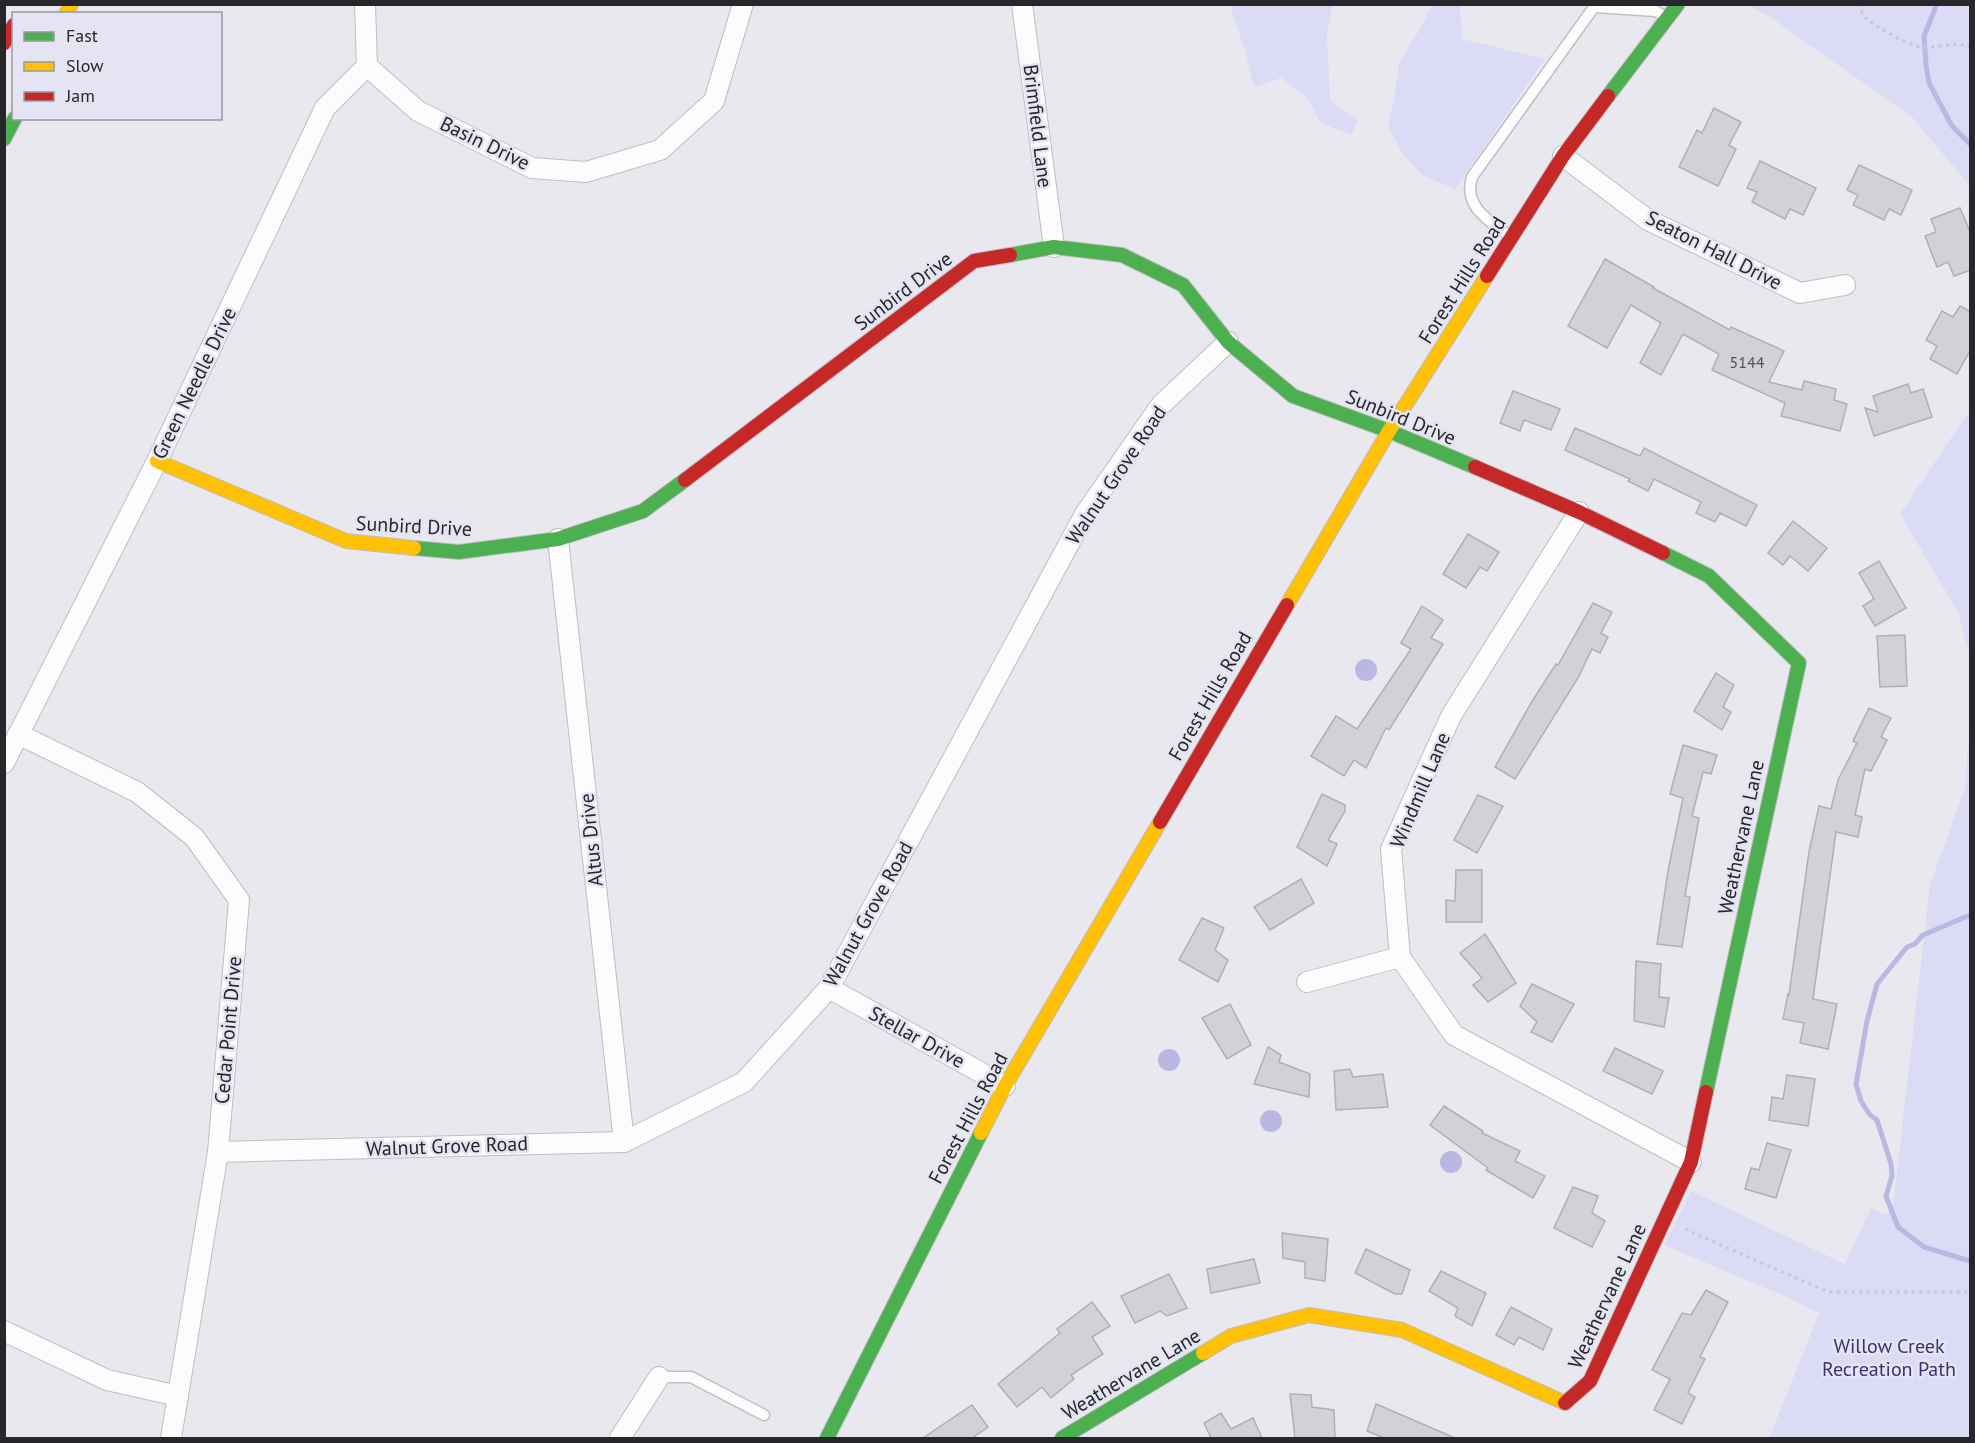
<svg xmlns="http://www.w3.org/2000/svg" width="1975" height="1443" viewBox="0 0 1975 1443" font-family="'PT Sans',sans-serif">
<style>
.green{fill:#dcdbf5}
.water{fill:#bab8e2}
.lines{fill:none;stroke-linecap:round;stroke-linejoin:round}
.stream{stroke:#bab8e2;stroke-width:5}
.building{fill:#d1d1d6;stroke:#afafb4;stroke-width:1.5}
.lane-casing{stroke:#bebec4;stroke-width:13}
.street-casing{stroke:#bebec4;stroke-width:22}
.fast-casing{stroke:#bebec4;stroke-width:16}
.slow-casing{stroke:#bebec4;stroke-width:16}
.jam-casing{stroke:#bebec4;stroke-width:16}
.path{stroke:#c8c8cc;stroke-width:3;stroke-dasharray:3 4.5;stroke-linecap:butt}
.lane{stroke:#fcfcfc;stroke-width:10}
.street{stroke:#fcfcfc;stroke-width:20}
.fast{stroke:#4caf50;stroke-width:14}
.slow{stroke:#ffc107;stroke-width:14}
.jam{stroke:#c62828;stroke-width:14}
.labels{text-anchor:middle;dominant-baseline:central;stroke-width:5;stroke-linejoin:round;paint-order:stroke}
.number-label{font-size:16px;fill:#525256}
.street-label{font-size:20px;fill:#26262b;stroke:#e4e4f2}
.park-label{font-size:20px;fill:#3c3175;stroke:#e4e4f2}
</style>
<rect width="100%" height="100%" fill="#e8e8ee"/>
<g class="green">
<polygon points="1232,4 1333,5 1327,33 1330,100 1358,121 1351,135 1321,123 1306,97 1281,78 1254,87 1245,50 1231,9"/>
<polygon points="1432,5 1460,5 1462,39 1545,59 1455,189 1422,175 1402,153 1388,126 1395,94 1399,62 1417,34"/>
<polygon points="1748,5 1970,5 1970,186 1912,117 1767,15"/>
<polygon points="1970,410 1970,657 1958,612 1900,514"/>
<polygon points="1970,716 1970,1438 1769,1438 1819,1313 1789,1298 1664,1245 1691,1191 1845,1264 1871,1208 1886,1215 1893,1206 1930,885 1965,788"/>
</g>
<g class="water">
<circle cx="1366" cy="670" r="11"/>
<circle cx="1169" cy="1060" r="11"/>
<circle cx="1271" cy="1121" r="11"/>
<circle cx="1451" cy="1162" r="11"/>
</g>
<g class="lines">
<g class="stream">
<polyline points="1937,4 1924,36 1926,65 1929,83 1952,126 1970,144"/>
<polyline points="1970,915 1923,935 1915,944 1907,947 1877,984 1867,1021 1856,1084 1861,1101 1870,1115 1877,1120 1891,1164 1892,1176 1886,1196 1898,1227 1924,1247 1970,1261"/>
</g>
</g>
<g class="building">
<polygon points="1714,108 1741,122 1729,145 1736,149 1718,186 1679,167 1697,130 1702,133"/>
<polygon points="1760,161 1816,188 1803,215 1790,209 1785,219 1752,202 1757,192 1747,188"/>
<polygon points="1859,165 1912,190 1901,215 1889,209 1884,220 1853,205 1858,195 1847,190"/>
<polygon points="1960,208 1971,234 1971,270 1954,276 1948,262 1937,267 1925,236 1936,232 1931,219"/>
<polygon points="1605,259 1654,287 1653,288 1730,330 1731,327 1784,351 1769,382 1802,390 1804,381 1836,389 1834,400 1847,404 1840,431 1781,416 1785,403 1712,370 1719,354 1683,334 1661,375 1640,363 1661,323 1631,305 1607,348 1568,326"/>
<polygon points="1960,306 1971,312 1971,349 1957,374 1930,359 1937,346 1926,340 1942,311 1953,317"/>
<polygon points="1908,384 1911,393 1923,389 1932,417 1874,436 1865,408 1878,412 1873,396"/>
<polygon points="1513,391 1560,409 1551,430 1524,420 1520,431 1500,423"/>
<polygon points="1575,428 1640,456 1644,448 1757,505 1746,526 1720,513 1715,522 1696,513 1701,502 1654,479 1648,491 1628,481 1630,479 1565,450"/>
<polygon points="1793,521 1827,548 1808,571 1790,556 1783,565 1768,553"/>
<polygon points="1468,534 1499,552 1487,571 1480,567 1466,588 1443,574"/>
<polygon points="1879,561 1906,608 1875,626 1863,606 1874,599 1859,573"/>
<polygon points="1593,603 1612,612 1601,633 1608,637 1600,653 1592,649 1578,678 1515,779 1495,767 1531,703 1556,664 1558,665"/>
<polygon points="1422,606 1443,620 1431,638 1443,644 1389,730 1386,728 1366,768 1354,760 1344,776 1311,756 1336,716 1357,729 1411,649 1401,643"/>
<polygon points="1905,635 1907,686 1880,687 1877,636"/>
<polygon points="1716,673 1734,685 1723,707 1731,712 1722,730 1694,711"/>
<polygon points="1869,708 1891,718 1881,737 1887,740 1871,771 1865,769 1855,815 1862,817 1858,837 1836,832 1813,999 1837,1004 1828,1049 1800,1043 1804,1023 1783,1019 1788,994 1789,995 1809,852 1819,806 1831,809 1838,780 1857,743 1853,741"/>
<polygon points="1683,745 1717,755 1711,774 1703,772 1692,816 1699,818 1685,896 1690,897 1682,947 1657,944 1668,871 1683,798 1670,794"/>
<polygon points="1322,794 1345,805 1345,811 1328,840 1337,844 1327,866 1297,847"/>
<polygon points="1478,795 1503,806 1477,853 1454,840"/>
<polygon points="1456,870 1482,870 1482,922 1446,922 1446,900 1455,901"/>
<polygon points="1301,879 1314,903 1270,930 1254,907"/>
<polygon points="1202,918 1224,928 1215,950 1228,960 1218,982 1179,960"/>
<polygon points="1485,934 1516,983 1488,1002 1473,985 1482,978 1460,953"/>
<polygon points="1636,961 1661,964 1659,997 1669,998 1664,1027 1634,1021"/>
<polygon points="1532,984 1574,1004 1552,1042 1531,1032 1537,1022 1520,1006"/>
<polygon points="1230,1004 1251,1045 1227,1059 1202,1018"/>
<polygon points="1268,1047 1281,1055 1279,1062 1310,1074 1309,1097 1254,1084"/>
<polygon points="1615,1048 1663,1071 1652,1094 1603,1071"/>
<polygon points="1350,1069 1353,1077 1383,1074 1388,1107 1336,1110 1334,1071"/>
<polygon points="1787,1075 1815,1079 1808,1126 1769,1120 1772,1097 1783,1099"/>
<polygon points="1444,1106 1483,1131 1482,1133 1520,1151 1515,1161 1545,1176 1533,1198 1486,1170 1488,1168 1430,1125"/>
<polygon points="1767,1143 1791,1150 1776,1198 1745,1189 1751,1168 1759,1170"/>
<polygon points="1573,1187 1598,1196 1592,1213 1605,1221 1592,1247 1554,1228"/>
<polygon points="1282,1233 1328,1239 1325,1281 1305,1278 1305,1262 1283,1258"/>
<polygon points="1366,1249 1410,1270 1402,1294 1395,1294 1355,1273"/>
<polygon points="1254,1259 1260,1283 1211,1293 1207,1269"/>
<polygon points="1441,1271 1486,1293 1472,1326 1455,1316 1458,1308 1429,1291"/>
<polygon points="1169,1274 1187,1308 1167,1316 1160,1311 1135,1323 1121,1296"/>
<polygon points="1706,1290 1728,1302 1700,1357 1705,1359 1688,1393 1695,1397 1682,1424 1654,1410 1670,1379 1652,1370 1682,1313 1691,1315"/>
<polygon points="1092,1302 1110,1326 1092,1337 1103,1354 1071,1375 1074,1379 1051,1398 1042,1387 1017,1407 998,1384 1060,1333 1057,1329"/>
<polygon points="1511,1307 1552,1329 1543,1350 1519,1337 1514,1345 1496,1335"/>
<polygon points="1290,1394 1311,1395 1312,1407 1334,1410 1335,1438 1295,1438"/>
<polygon points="1376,1404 1455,1438 1384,1438 1367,1431"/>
<polygon points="972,1405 988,1427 972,1438 923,1438"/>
<polygon points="1221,1413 1231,1429 1253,1418 1262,1438 1211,1438 1204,1423"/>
</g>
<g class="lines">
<g class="lane-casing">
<g id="lane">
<path d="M1511 237C1490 221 1463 208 1472 177L1594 7 1656 11 1666 18"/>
<polyline points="659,1377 691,1377 764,1415"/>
</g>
</g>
<g class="street-casing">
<g id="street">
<polyline points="1022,4 1054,247"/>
<polyline points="367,66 418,111 532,168 586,172 660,150 714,101 743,4"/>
<polyline points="1563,156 1648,220 1800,293 1845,285"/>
<polyline points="1579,512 1451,716 1391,849 1400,957 1454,1035 1691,1162"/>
<polyline points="558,539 624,1142"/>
<polyline points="18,734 137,792 194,837 239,900 218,1152 171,1438"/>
<polyline points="4,763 157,461 325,108 367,66 365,4"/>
<polyline points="1307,982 1400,957"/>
<polyline points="829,988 1005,1086"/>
<polyline points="218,1152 624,1142 744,1082 829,988 1085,514 1161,405 1228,342"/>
<polyline points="4,1331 107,1380 178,1396"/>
<polyline points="620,1438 659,1377"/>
</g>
</g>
<g class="fast-casing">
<g id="fast">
<polyline points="1608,96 1678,4"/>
<polyline points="4,139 15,118"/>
<polyline points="1010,255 1054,247 1122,255 1183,285 1228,342 1293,396 1389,431 1475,467"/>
<polyline points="414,548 459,552 558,539 643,511 685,480"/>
<polyline points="1663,553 1709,576 1799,663 1706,1092"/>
<polyline points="827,1438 981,1133"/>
<polyline points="1062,1438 1203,1353"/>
</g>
</g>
<g class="slow-casing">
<g id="slow">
<polyline points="66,14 71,4"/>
<polyline points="157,461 346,541 414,548"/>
<polyline points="1287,605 1389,431 1487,276"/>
<polyline points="981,1133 1005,1086 1160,822"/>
<polyline points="1203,1353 1231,1336 1309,1315 1402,1330 1565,1403"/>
</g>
</g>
<g class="jam-casing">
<g id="jam">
<polyline points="4,43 14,25"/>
<polyline points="1487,276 1563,156 1608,96"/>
<polyline points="1475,467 1579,512 1663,553"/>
<polyline points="685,480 974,261 1010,255"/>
<polyline points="1160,822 1287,605"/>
<polyline points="1565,1403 1590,1381 1691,1162 1706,1092"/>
</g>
</g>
<g class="path">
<polyline points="1857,4 1867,20 1897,38 1921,48 1960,44 1970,47"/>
<polyline points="1685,1229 1828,1292 1970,1292"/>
</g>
<use href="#lane" class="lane"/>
<use href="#street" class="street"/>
<use href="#fast" class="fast"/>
<use href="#slow" class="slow"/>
<use href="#jam" class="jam"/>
</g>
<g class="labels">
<g class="number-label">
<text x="1747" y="362">5144</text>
</g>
<g class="street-label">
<text transform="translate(1038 126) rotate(83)">Brimfield Lane</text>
<text transform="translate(485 143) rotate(26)">Basin Drive</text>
<text transform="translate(1714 250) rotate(27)">Seaton Hall Drive</text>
<text transform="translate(1462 280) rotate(-58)">Forest Hills Road</text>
<text transform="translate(903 291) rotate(-37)">Sunbird Drive</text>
<text transform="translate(194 383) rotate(-64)">Green Needle Drive</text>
<text transform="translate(1401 417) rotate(22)">Sunbird Drive</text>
<text transform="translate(1116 475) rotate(-56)">Walnut Grove Road</text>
<text transform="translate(414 526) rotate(3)">Sunbird Drive</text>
<text transform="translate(1210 696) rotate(-60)">Forest Hills Road</text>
<text transform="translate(1420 790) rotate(-67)">Windmill Lane</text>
<text transform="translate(1741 837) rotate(-78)">Weathervane Lane</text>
<text transform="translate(591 840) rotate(-96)">Altus Drive</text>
<text transform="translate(868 914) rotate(-61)">Walnut Grove Road</text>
<text transform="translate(228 1030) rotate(-85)">Cedar Point Drive</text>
<text transform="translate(917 1037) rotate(29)">Stellar Drive</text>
<text transform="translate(968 1118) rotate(-62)">Forest Hills Road</text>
<text transform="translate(447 1146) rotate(-2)">Walnut Grove Road</text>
<text transform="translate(1607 1296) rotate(-65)">Weathervane Lane</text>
<text transform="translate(1131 1374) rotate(-31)">Weathervane Lane</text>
</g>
<g class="park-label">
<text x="1889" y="1346">Willow Creek<tspan x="1889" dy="23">Recreation Path</tspan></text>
</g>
</g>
<rect width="1975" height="1443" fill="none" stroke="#26262b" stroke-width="12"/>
<rect x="12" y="12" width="210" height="108" fill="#e4e4f2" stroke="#9898a2" stroke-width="1.5"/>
<rect x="24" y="32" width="30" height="9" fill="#4caf50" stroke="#9898a2" stroke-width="1.5"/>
<text x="66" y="42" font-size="18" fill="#26262b">Fast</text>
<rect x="24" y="62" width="30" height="9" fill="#ffc107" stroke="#9898a2" stroke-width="1.5"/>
<text x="66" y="72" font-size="18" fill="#26262b">Slow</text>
<rect x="24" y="92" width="30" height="9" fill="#c62828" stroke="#9898a2" stroke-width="1.5"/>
<text x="66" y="102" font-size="18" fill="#26262b">Jam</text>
</svg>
